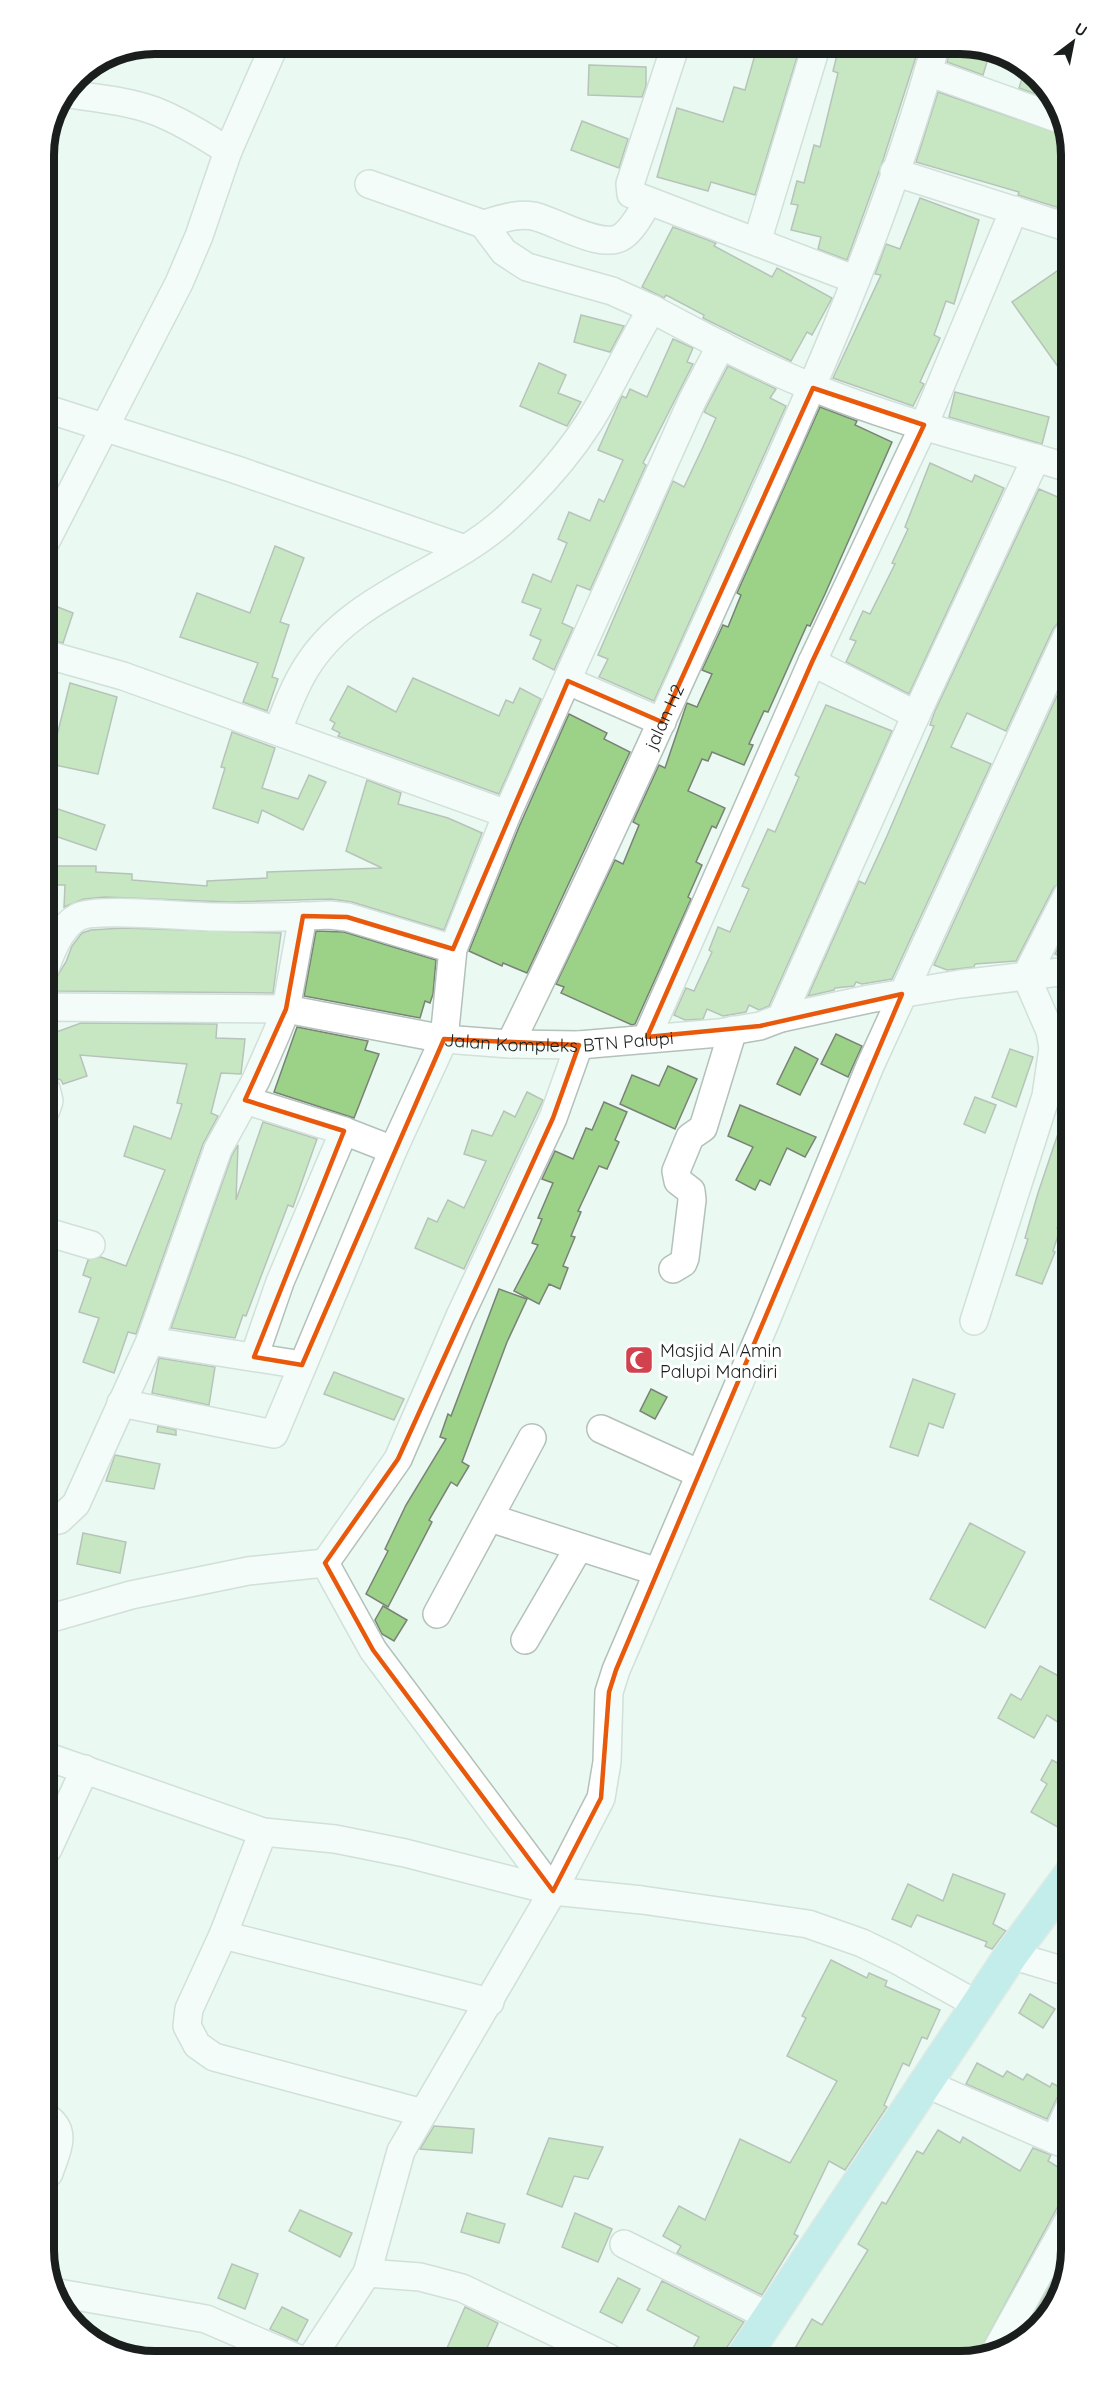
<svg xmlns="http://www.w3.org/2000/svg" width="1115" height="2405" viewBox="0 0 1115 2405" font-family="Quicksand,sans-serif">
<style>
.building{fill:#9cd188;stroke:#7a8277;stroke-width:1.5}
.lines{fill:none;stroke-linecap:round;stroke-linejoin:round}
.minor-casing{stroke:#b3c1ba;stroke-width:30}
.major-casing{stroke:#d6d7d6;stroke-width:36}
.minor{stroke:#fff;stroke-width:27}
.major{stroke:#95dedf;stroke-width:33}
.marked{fill:none;stroke:#e8590c;stroke-width:4.5;stroke-linejoin:round}
.labels{text-anchor:middle;dominant-baseline:central;stroke-width:6;stroke-linejoin:round;paint-order:stroke}
.street-label{font-size:18px;fill:#1a1f1d;stroke:#fff}
.poi-label{font-size:18px;fill:#1a1f1d;stroke:#fff;text-anchor:start}
.rim{fill:none;stroke:#1a1f1d;stroke-width:8}
</style>
<rect width="100%" height="100%" fill="#eaf9f2"/>
<g class="building">
<polygon points="758,44 801,44 755,195 711,182 708,191 657,177 677,108 723,122 734,87 745,90"/>
<polygon points="852,44 920,44 883,160 847,260 818,249 821,237 791,230 798,205 791,204 797,181 804,183 814,145 820,147 838,73 833,71 839,47 850,50"/>
<polygon points="951,44 968,44 990,52 983,75 947,62"/>
<polygon points="589,65 646,67 646,86 642,97 588,95"/>
<polygon points="1026,66 1028,67 1052,100 1019,88"/>
<polygon points="938,92 1066,136 1066,210 1018,195 1019,192 916,162"/>
<polygon points="582,121 628,139 619,168 571,150"/>
<polygon points="920,198 979,220 954,304 946,301 934,335 940,338 920,382 924,384 913,406 833,378 881,275 875,274 886,244 900,249"/>
<polygon points="673,227 716,243 714,246 772,277 777,268 832,298 812,335 807,332 791,361 703,318 704,315 666,295 664,298 642,287"/>
<polygon points="1066,265 1066,378 1012,302"/>
<polygon points="581,315 624,326 610,352 574,342"/>
<polygon points="673,339 693,348 687,362 693,364 643,463 646,465 590,590 577,585 562,623 573,628 554,670 533,659 541,640 530,635 541,609 522,602 533,574 551,582 567,543 558,539 569,512 590,521 599,499 604,502 623,460 598,450 622,396 626,398 630,389 647,397"/>
<polygon points="539,363 566,375 558,393 581,402 567,426 520,406"/>
<polygon points="728,366 776,389 770,398 786,406 654,701 599,677 608,659 598,655 673,481 684,487 702,449 716,418 704,412"/>
<polygon points="955,392 1049,417 1042,444 949,417"/>
<polygon points="820,407 857,421 855,425 892,442 825,594 810,626 807,625 768,712 764,711 749,744 753,745 744,765 712,752 708,761 702,759 688,791 725,808 716,828 712,826 696,862 702,865 688,897 691,899 635,1024 632,1025 561,993 564,987 556,984 615,860 623,864 639,825 633,822 659,765 665,768 687,703 697,707 712,674 702,670 723,625 728,627 741,595 737,593"/>
<polygon points="930,463 972,482 975,475 1004,488 909,694 846,662 856,641 850,639 863,611 870,614 895,564 892,563 908,529 905,527"/>
<polygon points="1039,489 1067,501 1067,620 1058,623 1053,629 1006,731 967,713 951,747 991,764 892,979 862,984 856,982 854,986 835,988 834,990 808,996 859,881 865,884 887,836 934,726 930,725 935,711"/>
<polygon points="275,546 304,558 280,622 289,625 272,677 278,679 267,711 243,702 258,663 180,637 197,593 250,613"/>
<polygon points="45,602 73,613 63,643 45,639"/>
<polygon points="1067,674 1067,878 1054,887 1016,961 975,964 974,967 947,970 934,965"/>
<polygon points="413,678 499,716 506,700 513,703 520,688 541,699 499,794 338,736 340,733 332,729 335,723 330,720 348,686 396,712"/>
<polygon points="70,683 117,697 98,774 50,764"/>
<polygon points="826,705 892,731 769,1006 759,1010 749,1005 746,1012 723,1016 707,1009 703,1019 685,1020 674,1015 686,988 694,991 712,952 709,950 718,927 730,932 749,889 742,886 768,829 775,832 799,777 795,775"/>
<polygon points="569,714 607,733 604,739 630,752 527,973 503,963 502,966 469,951 519,827"/>
<polygon points="232,732 275,748 262,788 298,799 309,775 326,782 303,830 262,810 258,823 213,808 225,768 221,767"/>
<polygon points="367,780 401,793 398,804 448,818 482,833 444,930 352,902 331,899 229,902 104,897 84,899 64,907 65,885 48,885 48,866 96,866 96,872 132,874 132,880 207,886 207,881 267,878 267,872 382,868 346,851"/>
<polygon points="46,805 105,825 96,850 46,833"/>
<polygon points="123,928 281,933 273,993 56,991 56,978 66,962 72,946 82,933 91,930"/>
<polygon points="1068,929 1068,956 1059,956 1055,954"/>
<polygon points="316,931 344,932 436,960 433,994 430,1003 425,1001 420,1018 304,996"/>
<polygon points="81,1023 217,1024 216,1038 245,1039 241,1074 221,1073 211,1113 218,1116 203,1144 136,1334 128,1332 114,1373 83,1362 99,1318 79,1312 91,1278 83,1275 88,1260 101,1257 126,1266 165,1170 124,1156 134,1126 171,1139 182,1104 177,1103 187,1064 80,1055 87,1076 63,1084 61,1080 46,1074 46,1043 53,1040 51,1034"/>
<polygon points="297,1027 368,1041 365,1050 379,1054 354,1118 274,1092"/>
<polygon points="836,1034 862,1046 848,1077 821,1064"/>
<polygon points="795,1047 818,1059 800,1095 777,1084"/>
<polygon points="1010,1049 1033,1057 1016,1107 992,1097"/>
<polygon points="668,1066 697,1079 675,1129 620,1104 632,1075 659,1086"/>
<polygon points="527,1092 543,1100 464,1269 415,1248 428,1218 437,1222 448,1200 464,1208 486,1161 464,1154 472,1130 492,1136 504,1111 515,1117"/>
<polygon points="975,1097 996,1105 985,1133 964,1124"/>
<polygon points="604,1102 627,1112 615,1140 619,1142 607,1169 599,1166 578,1211 581,1212 571,1236 575,1237 563,1266 568,1268 560,1289 549,1284 539,1304 514,1291 538,1245 532,1243 542,1219 538,1218 553,1183 542,1179 555,1151 573,1159 586,1128 592,1130"/>
<polygon points="740,1105 816,1137 805,1157 787,1148 770,1185 760,1180 755,1190 736,1180 753,1147 728,1136"/>
<polygon points="1065,1113 1068,1113 1069,1194 1057,1228 1060,1229 1053,1251 1055,1252 1042,1284 1016,1275 1028,1239 1025,1238 1038,1193"/>
<polygon points="263,1122 317,1139 293,1207 288,1205 246,1316 243,1315 235,1338 171,1328 232,1155 238,1145 236,1200"/>
<polygon points="499,1289 527,1299 507,1342 462,1462 469,1466 457,1486 451,1482 429,1520 432,1522 388,1607 366,1594 388,1551 385,1549 406,1505 446,1439 440,1437 448,1414 451,1416"/>
<polygon points="159,1358 215,1367 209,1405 152,1393"/>
<polygon points="334,1372 404,1399 394,1420 324,1394"/>
<polygon points="913,1379 955,1394 943,1428 929,1423 918,1456 890,1447"/>
<polygon points="651,1389 667,1397 655,1419 640,1411"/>
<polygon points="158,1426 176,1430 176,1435 157,1432"/>
<polygon points="115,1455 160,1464 154,1489 106,1481"/>
<polygon points="970,1523 1025,1552 985,1628 930,1599"/>
<polygon points="83,1533 126,1542 120,1573 77,1564"/>
<polygon points="383,1606 407,1620 394,1641 382,1634 375,1620"/>
<polygon points="1040,1666 1070,1682 1070,1730 1047,1715 1034,1738 998,1718 1011,1694 1021,1700"/>
<polygon points="1052,1760 1070,1770 1070,1834 1031,1812 1047,1784 1041,1780"/>
<polygon points="953,1874 1005,1894 993,1924 1006,1931 992,1949 985,1946 987,1942 917,1915 911,1927 892,1919 908,1884 943,1901"/>
<polygon points="831,1960 867,1978 869,1973 887,1981 885,1986 940,2010 927,2039 922,2037 909,2066 903,2063 884,2105 887,2107 845,2170 829,2161 794,2234 798,2236 762,2295 677,2253 681,2246 663,2236 679,2206 705,2220 740,2139 790,2163 837,2081 787,2056 806,2018 802,2016"/>
<polygon points="1030,1994 1055,2009 1043,2028 1019,2013"/>
<polygon points="977,2063 1003,2077 1007,2071 1023,2080 1027,2074 1050,2087 1052,2083 1065,2090 1057,2098 1047,2119 966,2084"/>
<polygon points="434,2126 474,2129 472,2153 420,2149"/>
<polygon points="938,2130 960,2143 963,2137 1020,2171 1033,2148 1051,2155 1048,2161 1071,2175 1071,2200 1063,2202 1057,2208 977,2356 790,2357 812,2319 822,2325 868,2250 858,2244 882,2202 886,2204 917,2151 923,2154"/>
<polygon points="549,2138 603,2147 588,2179 574,2176 562,2207 527,2194"/>
<polygon points="300,2210 352,2233 340,2257 289,2231"/>
<polygon points="467,2213 505,2224 499,2243 461,2232"/>
<polygon points="575,2213 612,2229 598,2262 562,2247"/>
<polygon points="1071,2247 1049,2318 1021,2337"/>
<polygon points="232,2264 258,2274 245,2309 218,2298"/>
<polygon points="618,2278 640,2289 622,2323 600,2312"/>
<polygon points="662,2281 744,2322 727,2347 725,2357 688,2358 699,2337 647,2310"/>
<polygon points="282,2307 308,2320 297,2341 270,2329"/>
<polygon points="465,2307 498,2323 482,2359 454,2359 444,2355"/>
</g>
<g class="lines">
<g class="minor-casing">
<g id="minor">
<polyline points="676,44 630,184 631,194 856,280"/>
<polyline points="928,72 1065,121"/>
<path d="M68 94C97 98 127 101 155 111 181 121 205 136 228 151"/>
<polyline points="894,172 1066,227"/>
<polyline points="369,184 483,224 504,252 527,267 612,291 652,309"/>
<path d="M483 224C499 220 516 213 533 216 556 221 603 251 623 236 634 228 641 213 648 202"/>
<polyline points="757,242 817,44"/>
<polyline points="44,408 234,469 465,549"/>
<polyline points="45,543 179,283 199,236 228,151 275,44"/>
<polyline points="45,654 123,676 507,814"/>
<polyline points="812,662 916,715"/>
<polyline points="568,681 662,722"/>
<path d="M278 730C286 709 294 687 306 668 351 594 447 574 508 517 538 489 566 458 588 424 612 387 629 346 652 309 704 337 757 365 812 387 894 421 982 442 1066 467"/>
<path d="M46 966C52 949 61 926 78 917 98 907 187 917 215 917 253 918 291 917 329 915L347 917 453 949"/>
<path id="s1" d="M46 1007 286 1009 444 1039 510 1044 579 1045 719 1033 760 1026 781 1018 869 999 960 984 1068 971"/>
<polyline points="781,1018 916,715 1036,458"/>
<polyline points="647,1037 812,662 924,425 1014,210"/>
<path id="s2" d="M510 1044C587 887 659 728 731 568 809 397 886 225 936 44"/>
<polyline points="46,1089 49,1101 46,1110"/>
<polyline points="245,1100 344,1131 280,1282 254,1357"/>
<polyline points="344,1131 393,1150"/>
<polyline points="47,1232 91,1245"/>
<polyline points="673,1269 683,1263 685,1258 692,1200 691,1191 678,1181 676,1171 690,1137 703,1128 733,1030"/>
<polyline points="974,1321 1046,1096 1053,1048 1050,1031 1026,976 1068,894"/>
<polyline points="150,1341 302,1365"/>
<polyline points="121,1403 274,1434 393,1150 444,1039 453,949 507,814 692,401 721,345"/>
<polyline points="601,1429 700,1474"/>
<polyline points="490,1518 658,1572"/>
<polyline points="47,1522 59,1520 76,1504 150,1341 218,1149 256,1080 277,1032 286,1009 303,916"/>
<polyline points="325,1563 373,1650 553,1891"/>
<polyline points="437,1614 532,1438"/>
<polyline points="48,1619 131,1595 248,1571 325,1563 398,1459 460,1316 553,1118 579,1045"/>
<polyline points="525,1640 579,1547"/>
<polyline points="48,1757 263,1832 335,1839 405,1853 553,1891 642,1900 808,1924 862,1943 895,1959 978,2005"/>
<polyline points="263,1832 223,1935 189,2009 187,2026 197,2045 214,2057 423,2113"/>
<polyline points="48,1849 85,1769"/>
<polyline points="223,1935 490,2002"/>
<polyline points="1011,1955 1071,1973"/>
<polyline points="927,2084 1071,2147"/>
<path d="M49 2119C68 2134 55 2154 49 2173"/>
<polyline points="1055,2140 1071,2104"/>
<polyline points="624,2244 770,2317"/>
<polyline points="367,2273 420,2277 462,2288 609,2358"/>
<polyline points="53,2292 206,2319 301,2360"/>
<polyline points="993,2356 1071,2216"/>
<polyline points="310,2360 367,2273 401,2151 553,1891 601,1798 607,1762 609,1692 616,1670 765,1323 870,1066 1067,636"/>
</g>
</g>
<g class="major-casing">
<polyline id="major" points="743,2357 1011,1955 1070,1875"/>
</g>
<use href="#minor" class="minor"/>
<use href="#major" class="major"/>
</g>
<path d="M0 0H1115V2405H0ZM813 388 924 425 812 662 647 1037 760 1026 902 994 616 1670 609 1692 601 1798 553 1891 373 1650 325 1563 398 1459 553 1118 579 1045 444 1039 302 1365 254 1357 344 1131 245 1100 286 1009 303 916 347 917 453 949 568 681 662 722Z" fill="#eaf9f2" fill-opacity=".55" fill-rule="evenodd"/>
<path class="marked" d="M813 388 924 425 812 662 647 1037 760 1026 902 994 616 1670 609 1692 601 1798 553 1891 373 1650 325 1563 398 1459 553 1118 579 1045 444 1039 302 1365 254 1357 344 1131 245 1100 286 1009 303 916 347 917 453 949 568 681 662 722Z"/>
<defs>
<g id="mosque-square" transform="scale(1.5)"><rect x="-9" y="-9" width="18" height="18" rx="4" fill="#d2424e" stroke="#fff"/><path d="M3.5-4.9A6 6 0 1 0 3.5 4.9A5 5 0 1 1 3.5-4.9Z" fill="#fff"/></g>
</defs>
<g fill-rule="evenodd">
<use href="#mosque-square" x="639" y="1360"/>
</g>
<g class="labels">
<g class="street-label">
<text stroke="none"><textPath href="#s2" startOffset="362">jalan H2</textPath></text>
<text stroke="none"><textPath href="#s1" startOffset="516">Jalan Kompleks BTN Palupi</textPath></text>
</g>
<g class="poi-label">
<text x="660" y="1350">Masjid Al Amin<tspan x="660" dy="21">Palupi Mandiri</tspan></text>
</g>
</g>
<path d="M0 0H1115V2405H0ZM155 54H960A101 101 0 0 1 1061 155V2250A101 101 0 0 1 960 2351H155A101 101 0 0 1 54 2250V155A101 101 0 0 1 155 54Z" fill="#fff" fill-rule="evenodd"/>
<path class="rim" d="M155 54H960A101 101 0 0 1 1061 155V2250A101 101 0 0 1 960 2351H155A101 101 0 0 1 54 2250V155A101 101 0 0 1 155 54Z"/>
<g transform="translate(1073 42) rotate(32)" stroke="#ffffff" stroke-width="4.5" paint-order="stroke">
<path d="M0-4.5L10 22L0 15L-10 22Z" fill="#1a1f1d"/>
<text y="-9" font-size="16" font-weight="bold" text-anchor="middle" fill="#1a1f1d">U</text>
</g>
</svg>
